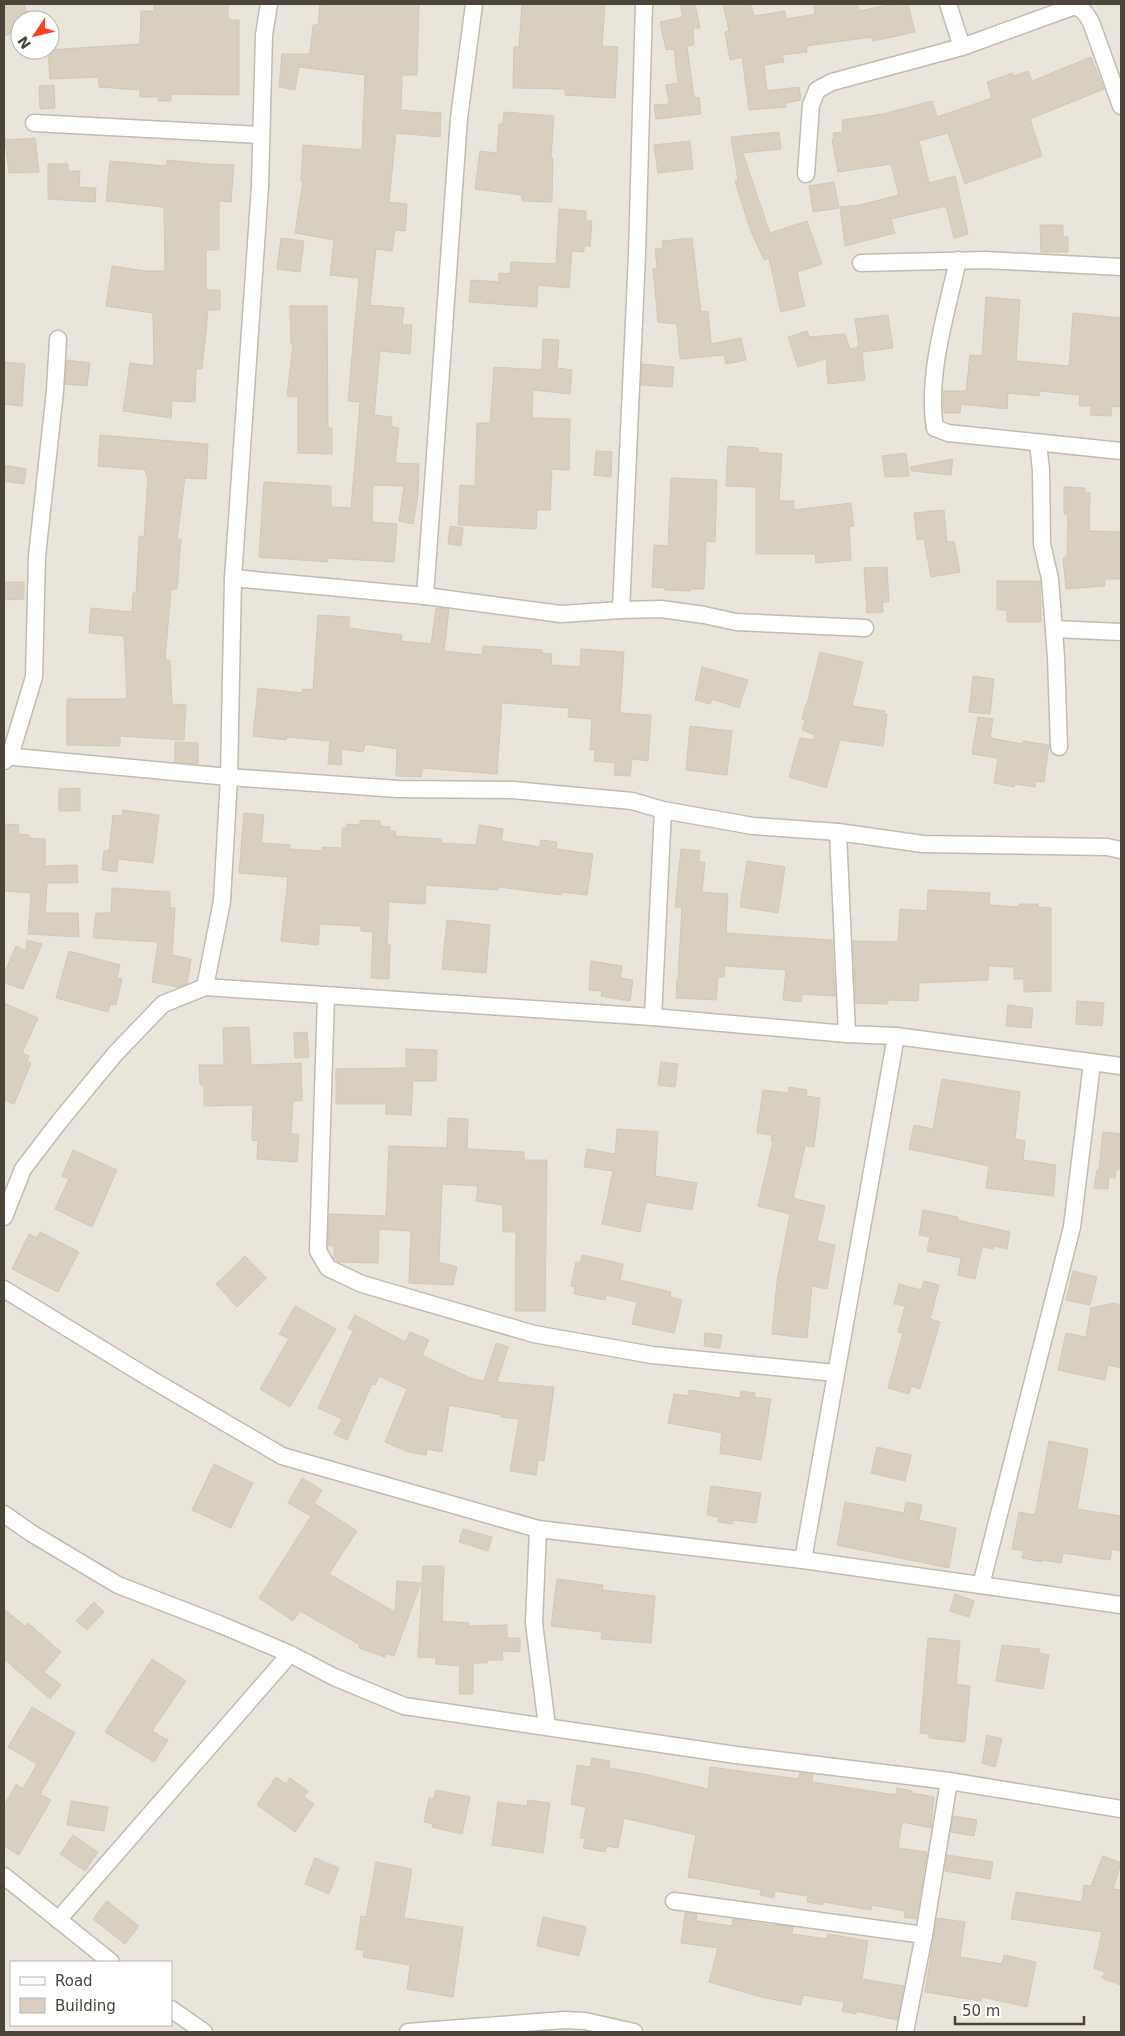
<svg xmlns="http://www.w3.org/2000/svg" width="1125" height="2036" viewBox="0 0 1125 2036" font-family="'DejaVu Sans',sans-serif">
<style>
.residential{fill:#eae5da;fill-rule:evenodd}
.building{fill:#d8cfc1;stroke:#d3c7b4}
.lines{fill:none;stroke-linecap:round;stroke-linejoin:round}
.street-casing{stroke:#c2bbae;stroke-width:19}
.street{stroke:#fff;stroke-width:16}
</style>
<rect width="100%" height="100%" fill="#f6f3ec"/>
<path class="residential" d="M4 4H1121V2032H4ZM20 20H50V50H20ZM11 1962H171V2025H11Z"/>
<g class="building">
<polygon points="4,4 24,4 30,20 20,20 20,31 4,36"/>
<polygon points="154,4 228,4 228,20 239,20 239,95 171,94 171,101 158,101 158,97 140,97 140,90 99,87 98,77 50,79 48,50 140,44 141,11 154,11"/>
<polygon points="320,4 419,4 417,75 402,75 401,110 441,113 440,137 396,133 389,202 407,204 405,231 395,230 392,251 376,249 370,305 404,308 402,325 412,325 410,354 380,351 374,415 392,417 391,426 399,428 395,463 419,464 418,495 413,524 399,521 404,486 373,485 372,522 397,524 394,562 328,558 328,562 259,557 264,482 331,486 331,507 351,508 360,402 348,401 359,278 330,275 334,240 295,233 303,181 301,181 303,145 362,150 365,75 299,67 295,90 279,87 282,54 310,54 313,25 318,25"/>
<polygon points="522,4 605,4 602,46 618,47 615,98 565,95 565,89 513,88 514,47 519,47"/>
<polygon points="680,4 695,4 700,28 693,28 694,45 687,46 694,98 699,97 701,114 656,119 654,105 669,104 666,85 678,83 674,49 666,50 660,22 683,17"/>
<polygon points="723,4 751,4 754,16 785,11 786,19 815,14 814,4 858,4 859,11 892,4 908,4 915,32 873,41 872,37 806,46 807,52 782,55 784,62 764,65 767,91 799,87 801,100 785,103 786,107 749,110 742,57 730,60 725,32 729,31"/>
<polygon points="1091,57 1104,89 1030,119 1042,156 965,184 948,133 919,141 929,183 955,176 968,234 954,238 946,206 891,219 895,233 845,246 840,207 860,205 899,195 891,164 838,172 832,139 834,139 833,133 843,132 842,120 883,114 932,101 937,117 992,98 987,82 1013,73 1014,76 1028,71 1032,81"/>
<polygon points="54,85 55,108 40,109 39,86"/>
<polygon points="504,112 554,116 551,158 553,158 552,202 522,201 522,195 475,189 480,151 497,153 499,124 503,124"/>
<polygon points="779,132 781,149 743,153 770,233 807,221 822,264 797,272 805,306 781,312 769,258 764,260 750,229 735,181 738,180 731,137"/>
<polygon points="35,138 39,172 9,173 5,140"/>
<polygon points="690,141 693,169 658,173 654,145"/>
<polygon points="167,160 207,164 234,165 231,202 219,201 219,250 206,250 206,290 220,290 220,310 208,310 202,369 196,369 195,402 172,401 171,418 123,411 130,363 154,366 153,313 106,306 112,266 145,271 165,271 164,207 106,201 110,161 166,166"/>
<polygon points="48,164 68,164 68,171 80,171 79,187 96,188 95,202 48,199"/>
<polygon points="834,182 839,208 813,212 809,186"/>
<polygon points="559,209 586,211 586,221 592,221 590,246 584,246 584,252 572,251 569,288 538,285 537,307 469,302 471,280 499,282 499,273 510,274 511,262 556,264"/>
<polygon points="1040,225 1063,225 1063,237 1068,237 1068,252 1041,252"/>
<polygon points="281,238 304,241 300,272 277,269"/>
<polygon points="692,238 701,312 708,311 711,344 741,338 746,360 726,364 724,355 680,359 677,324 658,322 653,269 657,269 655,249 663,248 662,241"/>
<polygon points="986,297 1020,300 1016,361 1069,366 1073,313 1121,318 1121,407 1112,406 1111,416 1091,415 1091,406 1079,406 1080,395 1040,391 1039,396 1008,393 1007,409 961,404 960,413 944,413 943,391 966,391 970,355 982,356"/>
<polygon points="290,306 327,306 328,428 332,428 332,454 298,453 298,397 287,396 293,343 291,343"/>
<polygon points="888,315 893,348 862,352 865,380 828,384 826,359 798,367 788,337 807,331 809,337 845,334 850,349 859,347 855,319"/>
<polygon points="543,339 559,340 557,368 572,370 570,394 533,390 532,418 570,419 569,470 552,469 550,510 537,510 536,529 458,525 460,485 475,486 477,423 490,423 494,367 542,370"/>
<polygon points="67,360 90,363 87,386 65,384"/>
<polygon points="4,362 25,364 22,406 4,404"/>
<polygon points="642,364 674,367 672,387 641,385"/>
<polygon points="100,435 208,444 206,479 185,478 177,539 181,539 177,589 171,589 165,660 170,660 172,704 186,705 184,740 120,736 120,746 67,745 67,699 127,699 124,636 89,633 91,608 132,612 133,593 136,593 139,536 144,537 148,476 146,476 146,470 98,466"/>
<polygon points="728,446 758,448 758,452 782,454 779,501 794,501 794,510 851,503 854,526 849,527 851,560 816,563 815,554 756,554 756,487 726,486"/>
<polygon points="596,451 612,452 611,477 594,475"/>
<polygon points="906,453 909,476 885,477 882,456"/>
<polygon points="953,459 951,475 911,471 910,467"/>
<polygon points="4,465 26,469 24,484 4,481"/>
<polygon points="671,478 717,480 715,542 706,541 704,589 691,589 690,591 665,590 665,588 652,587 654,545 668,546"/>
<polygon points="1064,487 1085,488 1085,493 1090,493 1089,531 1121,532 1121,579 1105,579 1105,586 1066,589 1063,558 1067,557 1068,515 1064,514"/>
<polygon points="944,510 947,542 954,541 960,572 931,577 924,539 917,540 914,513"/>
<polygon points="450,526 463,528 461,546 448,544"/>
<polygon points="887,567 889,602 882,602 883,612 867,613 864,568"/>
<polygon points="997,581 1040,581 1041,622 1007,622 1007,610 997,610"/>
<polygon points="4,582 24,582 24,599 4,600"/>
<polygon points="436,608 449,609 444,651 482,655 483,646 542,650 542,653 552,654 551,665 580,667 581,649 624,652 620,713 651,715 648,761 632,759 630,776 614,775 615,763 594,761 595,750 590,750 592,719 568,717 569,708 502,703 497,774 422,768 421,777 396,776 397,749 365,744 363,752 342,749 341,765 328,764 330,741 287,737 286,740 253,736 258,688 302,693 303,689 313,690 318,615 349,617 349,628 402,635 401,641 431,644"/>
<polygon points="820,652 863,662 852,706 885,711 884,714 887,714 883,746 840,740 826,788 789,777 800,738 814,740 815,735 802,730 805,720 802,719 806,704 807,704"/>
<polygon points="702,667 748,680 739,708 712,699 710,704 695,700"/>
<polygon points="973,676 994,679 990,714 969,712"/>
<polygon points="978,717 993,719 990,738 1023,744 1023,741 1049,745 1044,782 1035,781 1035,787 1015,784 1014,787 994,783 998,758 972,754"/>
<polygon points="690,726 732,731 727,775 686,770"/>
<polygon points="175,742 198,743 198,764 175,762"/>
<polygon points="80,788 80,811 59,811 59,789"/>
<polygon points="123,810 159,815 153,863 118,859 117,872 102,870 104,851 109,851 113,815 122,816"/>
<polygon points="244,813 264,815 261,843 290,845 290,849 322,851 322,847 342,848 342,828 347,828 347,824 360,825 360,820 380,821 380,826 390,827 390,831 396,831 395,836 441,839 441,843 476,845 479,825 503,829 501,841 540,847 541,840 557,842 556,849 593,854 587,895 562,892 561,895 499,887 498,890 426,885 425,904 389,902 387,945 390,945 389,979 371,978 373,932 361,931 361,926 320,924 318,945 281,941 288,877 239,873"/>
<polygon points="4,824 19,825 18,834 29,835 29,838 45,839 45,866 77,865 78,883 47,883 45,913 78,913 79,937 28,934 31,893 4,891"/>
<polygon points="681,849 700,851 699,862 705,862 702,892 728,894 726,933 832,940 835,996 802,994 801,1002 783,1000 786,970 725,966 724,977 718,977 716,1000 676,998 677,979 678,979 682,907 675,907"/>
<polygon points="747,861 785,867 778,913 740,907"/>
<polygon points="112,888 170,892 170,908 175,908 172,955 191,959 187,984 178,987 152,982 158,942 93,938 96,913 111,913"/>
<polygon points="928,890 990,893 989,905 1019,907 1019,904 1038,904 1038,907 1051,908 1051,991 1024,992 1024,979 1014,979 1014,967 989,966 988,980 919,983 918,1001 888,1000 888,1004 856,1003 853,941 898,942 900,909 927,911"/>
<polygon points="447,920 490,925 486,973 442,969"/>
<polygon points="27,940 42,944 23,989 4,983 4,974 16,946 26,951"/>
<polygon points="69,951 120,965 117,978 122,979 116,1005 110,1004 108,1012 56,998"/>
<polygon points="591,961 622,966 620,978 633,980 630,1001 601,996 602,991 589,990"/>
<polygon points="1077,1001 1104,1003 1102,1026 1076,1024"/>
<polygon points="4,1003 38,1018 22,1053 29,1056 27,1061 31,1063 14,1104 4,1100"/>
<polygon points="1008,1005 1033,1008 1031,1028 1006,1026"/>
<polygon points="249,1027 251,1065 301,1063 302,1101 293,1101 291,1134 299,1134 297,1162 257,1159 258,1141 252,1140 253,1105 204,1106 204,1085 200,1085 199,1065 224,1065 223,1028"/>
<polygon points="307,1032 309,1057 295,1058 294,1033"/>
<polygon points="406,1049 437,1050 436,1081 413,1081 411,1115 386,1114 386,1104 336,1104 336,1069 406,1068"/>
<polygon points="661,1062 678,1064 675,1087 658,1085"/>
<polygon points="942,1079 1020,1092 1015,1139 1025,1141 1023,1160 1056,1165 1053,1196 986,1188 989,1166 909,1149 914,1125 933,1129"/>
<polygon points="789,1087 807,1090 806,1096 820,1098 814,1147 805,1146 793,1198 825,1206 817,1241 835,1245 827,1289 812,1286 807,1338 772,1334 777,1282 790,1214 758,1206 773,1141 771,1141 772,1135 757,1133 763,1090 788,1093"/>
<polygon points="448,1118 468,1119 467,1149 524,1152 524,1160 547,1160 545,1311 515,1311 516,1232 503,1232 503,1205 476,1201 478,1186 442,1184 439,1262 457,1267 453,1285 409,1283 411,1231 379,1229 378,1263 338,1262 334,1258 334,1246 328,1245 329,1214 386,1216 389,1146 447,1148"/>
<polygon points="617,1129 658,1132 655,1176 697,1183 692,1210 646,1202 640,1232 602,1224 613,1171 584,1167 587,1149 615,1154"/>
<polygon points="1103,1132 1121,1134 1121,1170 1116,1169 1115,1178 1109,1177 1108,1189 1094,1188 1097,1170 1099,1170"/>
<polygon points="73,1150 117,1170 92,1227 55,1209 69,1179 62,1176"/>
<polygon points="923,1210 958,1217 958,1220 1010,1232 1007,1249 993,1246 993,1249 982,1247 975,1279 958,1275 961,1258 927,1251 930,1237 919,1235"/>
<polygon points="40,1232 79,1252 58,1292 12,1269 29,1234 37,1238"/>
<polygon points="582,1255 623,1264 620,1280 671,1292 670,1297 682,1300 674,1333 632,1324 637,1302 606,1295 605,1300 574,1294 575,1287 571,1286 576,1262 580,1263"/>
<polygon points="245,1256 267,1278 237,1307 216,1284"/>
<polygon points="1073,1271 1097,1277 1090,1305 1066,1300"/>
<polygon points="924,1281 939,1285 930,1319 940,1322 920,1389 911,1386 909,1394 888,1388 903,1333 898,1332 905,1306 894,1304 899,1284 921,1290"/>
<polygon points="1115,1303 1121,1306 1121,1368 1108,1365 1105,1380 1058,1370 1066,1333 1086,1337 1091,1308"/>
<polygon points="295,1306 336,1329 290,1407 260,1389 289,1339 279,1334"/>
<polygon points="355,1315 405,1342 410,1332 429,1340 422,1355 470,1378 484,1381 496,1343 508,1347 497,1382 554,1387 544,1461 538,1460 536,1475 510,1471 519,1419 501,1417 501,1415 449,1405 442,1452 427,1449 426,1455 408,1452 385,1442 407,1389 379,1376 375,1385 372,1384 347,1440 334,1434 342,1419 318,1408 353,1331 348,1328"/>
<polygon points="705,1333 722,1335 720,1348 704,1346"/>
<polygon points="689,1390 740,1398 741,1391 755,1393 754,1397 771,1399 761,1460 720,1453 722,1433 668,1423 674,1394 689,1396"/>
<polygon points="1049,1441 1088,1449 1077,1509 1121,1516 1121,1551 1112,1549 1110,1560 1063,1553 1061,1563 1042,1560 1042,1562 1022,1558 1024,1551 1012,1549 1019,1512 1035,1515"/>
<polygon points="877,1447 911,1455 905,1481 871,1473"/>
<polygon points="214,1464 253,1483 231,1528 192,1510"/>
<polygon points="302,1478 322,1490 314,1503 357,1531 329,1574 395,1612 397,1581 421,1583 394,1656 386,1653 385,1657 359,1648 360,1645 300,1611 293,1621 259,1598 311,1516 288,1503"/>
<polygon points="711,1486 761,1493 756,1523 733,1520 732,1524 718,1522 719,1517 707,1515"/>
<polygon points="845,1502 904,1513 906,1502 922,1505 919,1520 956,1528 949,1568 837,1545"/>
<polygon points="463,1529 492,1537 488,1551 459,1542"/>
<polygon points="423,1566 444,1566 442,1621 469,1623 468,1626 507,1625 507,1638 520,1638 520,1652 502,1651 503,1660 487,1660 487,1663 473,1663 473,1694 459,1694 460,1666 436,1664 436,1658 418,1657"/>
<polygon points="557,1579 603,1585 602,1590 655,1596 651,1643 601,1639 602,1632 551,1626"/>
<polygon points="955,1594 974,1601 969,1617 950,1611"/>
<polygon points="94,1602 104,1612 87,1630 76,1621"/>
<polygon points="4,1609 25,1626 28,1623 61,1652 44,1672 61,1685 50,1699 4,1659"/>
<polygon points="928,1638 960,1641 956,1684 970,1686 965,1742 929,1738 929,1734 920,1733"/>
<polygon points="1002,1645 1040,1649 1039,1653 1049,1655 1043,1689 996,1681"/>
<polygon points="152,1659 186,1681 152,1731 168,1740 154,1762 105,1732"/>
<polygon points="32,1707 75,1733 40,1794 51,1800 19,1855 4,1846 4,1806 16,1784 23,1789 37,1764 8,1747"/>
<polygon points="987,1735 1002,1739 995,1767 982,1763"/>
<polygon points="592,1758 610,1761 609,1768 649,1775 708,1789 710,1767 799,1779 800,1773 813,1775 812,1782 896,1795 897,1788 912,1791 912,1793 934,1797 931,1828 902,1822 898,1848 927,1852 916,1919 904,1917 905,1911 872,1905 871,1910 823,1902 823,1905 807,1902 808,1896 775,1891 774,1898 760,1895 761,1890 688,1877 696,1835 624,1818 618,1848 606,1846 605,1852 583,1848 585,1838 580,1838 586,1807 571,1804 577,1765 590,1767"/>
<polygon points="276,1777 286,1784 290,1778 308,1791 304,1797 314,1804 295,1832 257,1805"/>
<polygon points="436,1790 470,1797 462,1834 432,1827 433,1824 424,1822 429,1798 434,1799"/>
<polygon points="528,1800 550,1803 543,1853 492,1845 498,1802 527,1806"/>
<polygon points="71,1801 108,1807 104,1831 67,1825"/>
<polygon points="953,1816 977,1820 974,1836 951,1832"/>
<polygon points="73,1835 98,1852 85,1871 60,1854"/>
<polygon points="947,1855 993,1862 990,1879 945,1871"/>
<polygon points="1103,1856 1121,1863 1113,1889 1121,1890 1121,1985 1102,1978 1105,1972 1094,1968 1102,1932 1011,1919 1016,1892 1082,1902 1084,1885 1091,1886"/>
<polygon points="315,1858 339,1868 329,1894 305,1884"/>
<polygon points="376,1862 412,1869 404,1918 463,1927 453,1997 407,1989 410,1965 363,1957 364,1951 356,1949 361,1916 366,1917"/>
<polygon points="107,1901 139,1926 125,1944 93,1919"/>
<polygon points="685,1913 697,1914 696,1921 732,1926 733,1919 775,1926 776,1925 793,1927 792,1934 827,1939 828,1934 868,1941 862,1979 904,1986 897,2020 856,2011 856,2014 842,2011 844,2002 803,1995 801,2005 761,1997 709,1982 718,1948 681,1943"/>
<polygon points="543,1917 586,1927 579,1956 537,1946"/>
<polygon points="937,1918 965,1922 960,1957 1002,1964 1004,1955 1036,1962 1027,2007 982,1997 981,2001 925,1992"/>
</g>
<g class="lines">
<g class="street-casing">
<g id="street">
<polyline points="948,4 962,47"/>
<polyline points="34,123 260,135"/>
<path d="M806 174 811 105 817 90 832 82 962 47 1072 7C1082 6 1086 14 1091 22L1121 106"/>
<path d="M958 260C947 310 926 377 935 428L948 433 1121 451"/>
<polyline points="861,263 985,260 1121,267"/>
<polyline points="1038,443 1041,470 1042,544 1050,579 1056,657 1059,747"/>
<polyline points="233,578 425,596 561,614 621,610 661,609 704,615 736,622 865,628"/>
<polyline points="425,596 459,118 474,4"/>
<polyline points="621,610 637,254 644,4"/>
<polyline points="1054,629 1121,632"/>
<polyline points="4,756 229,777 398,789 513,790 632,801 663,810 753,826 838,832 923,844 1107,847 1121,850"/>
<polyline points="4,761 10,756 34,677 37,556 55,391 58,339"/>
<polyline points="838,832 847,1034 896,1036 1121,1066"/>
<polyline points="205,987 222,901 229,777 233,578 260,186 264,35 269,4"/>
<polyline points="326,995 318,1251 328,1268 362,1284 534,1334 652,1355 835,1373"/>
<polyline points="653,1017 663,810"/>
<polyline points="4,1217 23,1169 59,1122 115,1054 163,1004 205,987 653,1017 847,1034"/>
<polyline points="4,1289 144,1375 282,1456 538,1529 803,1560 1121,1605"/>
<polyline points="4,1514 31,1533 118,1585 219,1624 290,1654 334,1677 404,1706 736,1755 949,1781 1121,1809"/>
<polyline points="538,1529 534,1623 547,1726"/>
<polyline points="803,1560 896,1036"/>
<polyline points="981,1585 1072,1227 1092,1063"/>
<polyline points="4,1876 111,1962"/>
<polyline points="674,1901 924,1935"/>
<polyline points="58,1920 290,1654"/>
<polyline points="171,2009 204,2032"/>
<polyline points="408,2032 564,2020 585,2021 634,2032"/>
<polyline points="905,2032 924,1935 949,1781"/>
</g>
</g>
<use href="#street" class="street"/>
</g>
<rect width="1125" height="2036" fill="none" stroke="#4b4439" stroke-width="10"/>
<rect x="10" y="1961" width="162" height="65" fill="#ffffff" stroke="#b7b4b0"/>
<rect x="20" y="1977" width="25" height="8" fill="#ffffff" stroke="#b7b4b0"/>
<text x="55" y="1986" font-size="15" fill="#4b4439">Road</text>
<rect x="20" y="1998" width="25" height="15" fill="#d8cfc1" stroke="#b7b4b0"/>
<text x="55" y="2011" font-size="15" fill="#4b4439">Building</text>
<g transform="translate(35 35) rotate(235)"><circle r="24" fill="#ffffff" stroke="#b7b4b0"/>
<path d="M0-4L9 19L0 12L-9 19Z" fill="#fc3f1d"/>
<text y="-8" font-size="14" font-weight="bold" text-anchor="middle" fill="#4b4439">N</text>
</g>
<path d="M955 2016v8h129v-8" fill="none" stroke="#4b4439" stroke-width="2.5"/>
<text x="962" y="2016" font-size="15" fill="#4b4439" stroke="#ffffff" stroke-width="4" paint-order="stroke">50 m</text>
</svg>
